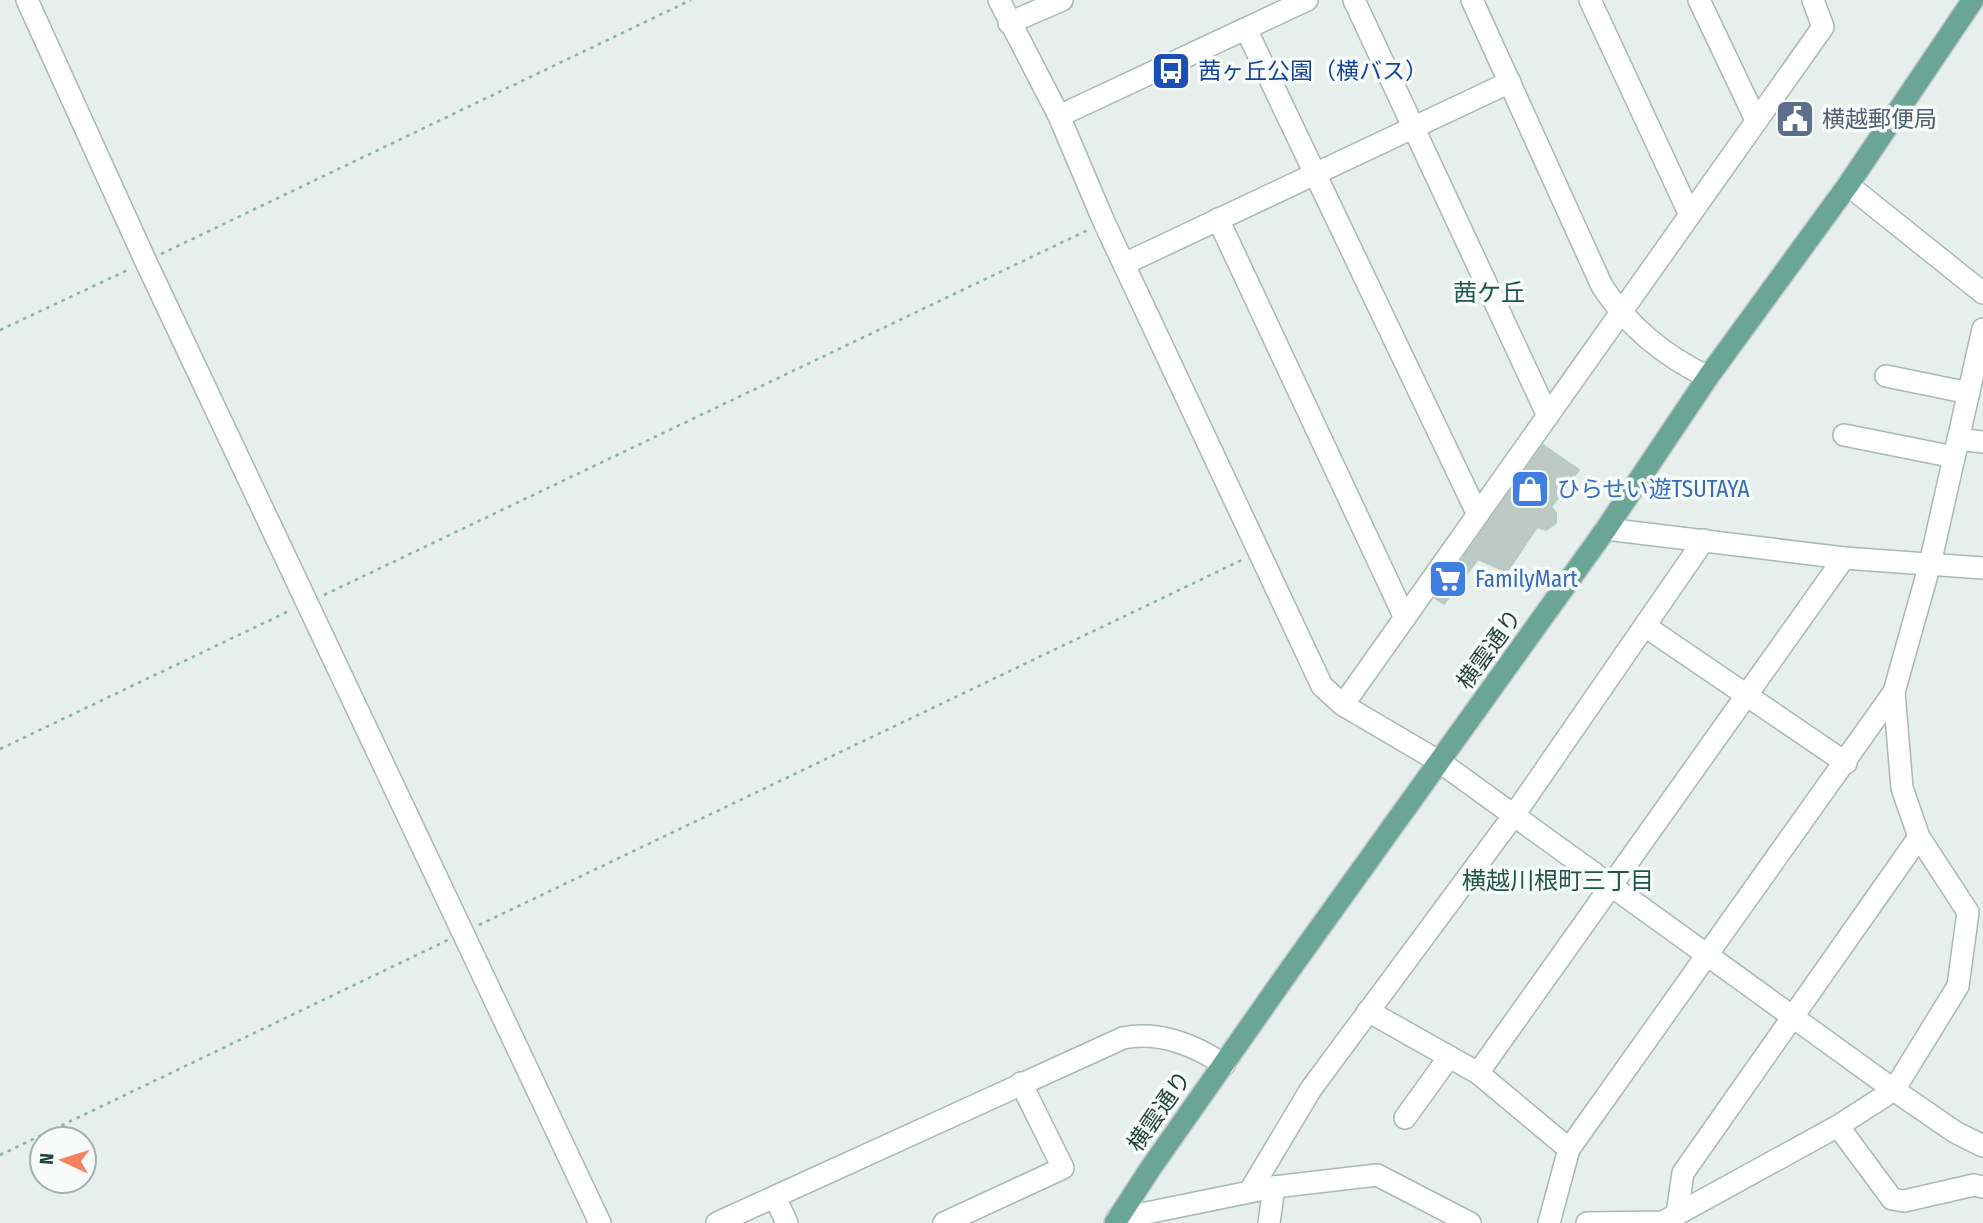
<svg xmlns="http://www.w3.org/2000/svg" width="1983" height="1223" viewBox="0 0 1983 1223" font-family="'Fira Sans Condensed','Noto Sans JP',sans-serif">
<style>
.building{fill:#bbcac4;stroke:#b8c9c2;stroke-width:2}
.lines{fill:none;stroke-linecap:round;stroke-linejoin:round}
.minor-casing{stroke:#a8b8b2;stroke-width:24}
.major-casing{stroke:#c2cac8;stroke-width:24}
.path{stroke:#86b3a5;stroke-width:2.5;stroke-dasharray:3.5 5;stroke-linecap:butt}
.minor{stroke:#fff;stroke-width:21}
.major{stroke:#6aa596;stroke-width:21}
.labels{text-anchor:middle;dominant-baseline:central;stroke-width:7;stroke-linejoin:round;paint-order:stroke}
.transit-label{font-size:23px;fill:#164399;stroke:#f7fbf9;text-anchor:start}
.service-label{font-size:23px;fill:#4e5e75;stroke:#f7fbf9;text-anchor:start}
.shop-label{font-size:23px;fill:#366cbe;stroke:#f7fbf9;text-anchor:start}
.street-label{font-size:23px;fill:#24423a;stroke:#f7fbf9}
.neighbourhood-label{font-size:24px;fill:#1f5548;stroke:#f7fbf9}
</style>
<rect width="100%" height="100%" fill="#e6efeb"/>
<polygon class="building" points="1543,445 1579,470 1551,507 1556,513 1556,523 1546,530 1537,527 1507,572 1478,559 1444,604 1435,598"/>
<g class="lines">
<g class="minor-casing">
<g id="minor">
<polyline points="27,0 146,262 600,1223"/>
<polyline points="999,0 1059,116 1104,222 1322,686 1343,705 1440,762 1894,1090 1955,1132 1983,1146"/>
<polyline points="1354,0 1548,416"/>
<path d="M1472 0 1602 286C1628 326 1664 356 1708 377"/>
<polyline points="1590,0 1690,215"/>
<polyline points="1699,0 1756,120"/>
<polyline points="1009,23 1062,0"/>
<polyline points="1246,29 1478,515"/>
<polyline points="1059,116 1307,0"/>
<polyline points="1848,185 1983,293"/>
<polyline points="1218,219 1405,618"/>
<polyline points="1124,264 1510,82"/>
<polyline points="1886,376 1969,393"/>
<polyline points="1844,435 1954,457"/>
<polyline points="1958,439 1983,442"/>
<polyline points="1606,529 1844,558 1983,568"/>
<polyline points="1645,626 1846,763"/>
<polyline points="1343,705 1823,27 1813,0"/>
<polyline points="1368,1011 1478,1073 1569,1149 1894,692 1930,564 1983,329"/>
<polyline points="1478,1073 1844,558"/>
<polyline points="1405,1118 1449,1057"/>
<polyline points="1838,1126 1892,1199 1904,1201 1974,1185 1983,1187"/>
<polyline points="1250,1191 1311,1089 1514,815 1704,540"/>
<polyline points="775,1197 787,1223"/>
<polyline points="1677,1214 1683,1173 1919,837"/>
<polyline points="1117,1219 1274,1187 1377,1175 1470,1223"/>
<path d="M717 1223 1123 1038C1158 1031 1194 1044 1224 1065"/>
<polyline points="944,1223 1063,1168 1021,1083"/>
<polyline points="1269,1223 1274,1187"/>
<polyline points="1549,1223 1569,1149"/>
<polyline points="1587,1223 1663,1222 1838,1126 1894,1090 1958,986 1968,912 1919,837 1902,788 1894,692"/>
</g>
</g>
<g class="major-casing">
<polyline id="major" points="1115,1223 1150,1169 1291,968 1606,529 1708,377 1848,185 1973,0"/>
</g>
<g class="path">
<polyline points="161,254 691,0"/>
<polyline points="0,330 130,269"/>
<polyline points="324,595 1088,230"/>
<polyline points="0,749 289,611"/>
<polyline points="479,925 1244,559"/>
<polyline points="0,1155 448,940"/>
</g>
<use href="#minor" class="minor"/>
<use href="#major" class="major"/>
</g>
<defs>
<g id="bus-square" transform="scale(2.0125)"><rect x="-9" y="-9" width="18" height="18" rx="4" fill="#1a4fb4" stroke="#f7fbf9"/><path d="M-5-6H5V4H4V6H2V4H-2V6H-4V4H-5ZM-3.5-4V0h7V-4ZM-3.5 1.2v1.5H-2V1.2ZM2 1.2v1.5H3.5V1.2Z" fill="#fff"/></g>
<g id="civic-square" transform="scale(2.0125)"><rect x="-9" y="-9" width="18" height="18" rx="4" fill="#5c6f8a" stroke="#f7fbf9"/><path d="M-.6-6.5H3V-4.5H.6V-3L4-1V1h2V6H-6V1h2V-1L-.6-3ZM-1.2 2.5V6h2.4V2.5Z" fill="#fff"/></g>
<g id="shop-square" transform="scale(2.0125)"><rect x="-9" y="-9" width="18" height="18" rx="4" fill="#3f7fe0" stroke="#f7fbf9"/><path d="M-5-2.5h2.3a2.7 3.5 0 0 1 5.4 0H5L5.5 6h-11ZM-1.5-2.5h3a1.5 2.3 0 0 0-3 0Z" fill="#fff"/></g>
<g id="supermarket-square" transform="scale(2.0125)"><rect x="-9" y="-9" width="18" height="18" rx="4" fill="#3f7fe0" stroke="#f7fbf9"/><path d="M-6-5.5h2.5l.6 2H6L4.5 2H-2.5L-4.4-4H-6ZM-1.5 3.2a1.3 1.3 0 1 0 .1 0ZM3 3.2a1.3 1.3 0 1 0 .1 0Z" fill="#fff"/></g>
</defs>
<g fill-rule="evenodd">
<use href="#bus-square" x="1171" y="71"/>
<use href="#civic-square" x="1795" y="119"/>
<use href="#shop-square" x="1530" y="489"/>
<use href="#supermarket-square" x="1448" y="579"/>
</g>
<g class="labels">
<g class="transit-label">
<text x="1198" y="71">茜ヶ丘公園（横バス）</text>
</g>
<g class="service-label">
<text x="1822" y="119">横越郵便局</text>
</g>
<g class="shop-label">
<text x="1557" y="489">ひらせい遊TSUTAYA</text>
<text x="1475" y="579">FamilyMart</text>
</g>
<g class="street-label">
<text transform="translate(1489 649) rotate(-54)">横雲通り</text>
<text transform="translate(1159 1111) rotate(-55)">横雲通り</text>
</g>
<g class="neighbourhood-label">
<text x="1489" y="293">茜ケ丘</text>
<text x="1558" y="881">横越川根町三丁目</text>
</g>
</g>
<g transform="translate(63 1160) rotate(274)"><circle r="33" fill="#f7fbf9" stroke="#a3b1ad" stroke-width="2"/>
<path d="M0-5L12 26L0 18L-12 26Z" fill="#f4845f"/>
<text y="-10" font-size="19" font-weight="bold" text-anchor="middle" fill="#24423a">N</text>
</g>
</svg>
